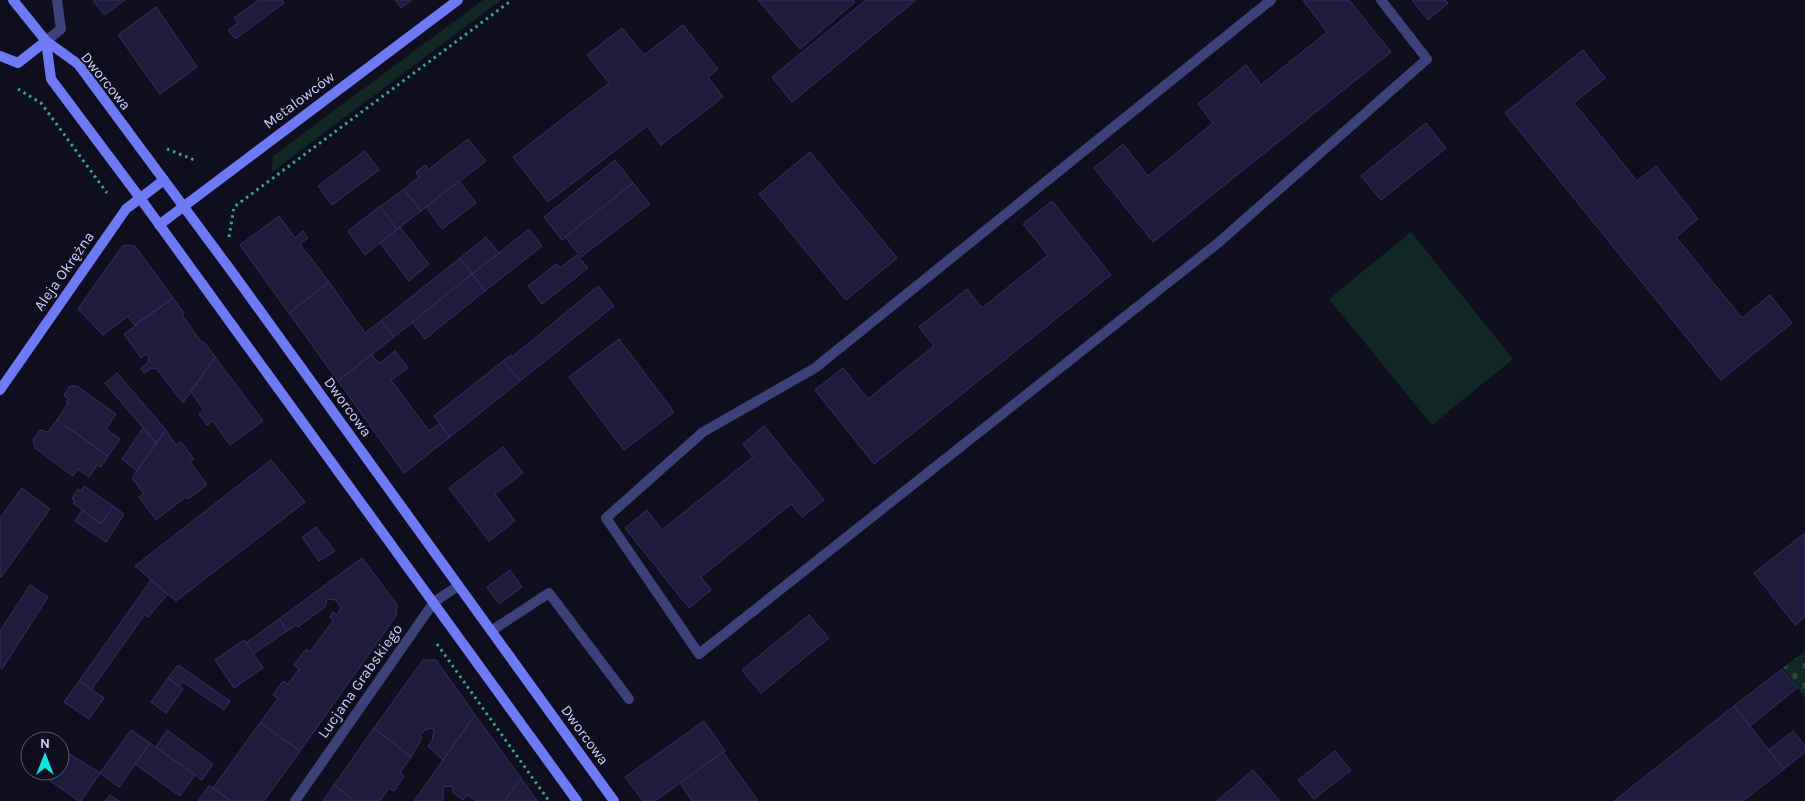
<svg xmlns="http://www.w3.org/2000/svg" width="1805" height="801" viewBox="0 0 1805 801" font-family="Karla,sans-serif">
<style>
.green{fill:#112724}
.cemetery{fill:url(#cemetery-stones)}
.building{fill:#1e1b3d;stroke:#332f67}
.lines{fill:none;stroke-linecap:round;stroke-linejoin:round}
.path{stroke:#37a692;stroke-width:3;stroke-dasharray:2.5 4;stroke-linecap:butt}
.lane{stroke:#3c4179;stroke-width:10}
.street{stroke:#3c4179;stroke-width:10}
.secondary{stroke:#6d7af3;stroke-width:10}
.labels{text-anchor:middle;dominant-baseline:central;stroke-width:4;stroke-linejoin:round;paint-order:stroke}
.street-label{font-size:15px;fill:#cecefb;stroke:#0e0e1e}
</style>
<defs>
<pattern id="cemetery-stones" width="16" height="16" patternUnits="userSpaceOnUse" patternTransform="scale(1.25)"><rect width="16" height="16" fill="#112724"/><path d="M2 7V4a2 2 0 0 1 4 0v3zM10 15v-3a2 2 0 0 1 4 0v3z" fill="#324545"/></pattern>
</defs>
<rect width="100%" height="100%" fill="#0e0e1e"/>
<g class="green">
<polygon points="483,0 501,0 272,172 273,156"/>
<polygon points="1411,232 1513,359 1432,425 1329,299"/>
</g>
<polygon class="cemetery" points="1805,651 1805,698 1783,668"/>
<g class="building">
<polygon points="93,0 125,0 104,15"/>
<polygon points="259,0 282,0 284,3 235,39 228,30 238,23 234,18"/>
<polygon points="395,0 412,0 401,8"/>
<polygon points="758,0 853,0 855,2 800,49"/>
<polygon points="866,0 916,0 792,102 772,77"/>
<polygon points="1303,0 1349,0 1391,52 1153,242 1094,168 1123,144 1148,176 1213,123 1198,104 1246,65 1261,85 1327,32"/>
<polygon points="1412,0 1445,0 1448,3 1428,20"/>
<polygon points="156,7 197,67 160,94 118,35"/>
<polygon points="683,25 718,69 708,77 723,97 661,145 647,126 548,202 513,157 609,83 587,55 622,28 644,55"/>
<polygon points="1583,50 1605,78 1574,103 1637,181 1656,166 1698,219 1676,237 1742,318 1770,295 1792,323 1721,380 1505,113"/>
<polygon points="1426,123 1446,148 1381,200 1361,176"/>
<polygon points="468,139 486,161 421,211 404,189 419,177 416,172 425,165 429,169"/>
<polygon points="365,151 379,170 332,205 318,186"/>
<polygon points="810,152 897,258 846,300 759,194"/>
<polygon points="615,160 633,183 562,240 544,217"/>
<polygon points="459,181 476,203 442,229 426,207"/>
<polygon points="633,183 650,204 581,257 565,237"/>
<polygon points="404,189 421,211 397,229 380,207"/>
<polygon points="1052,201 1111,275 874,464 815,390 843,368 868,399 934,346 919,327 967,289 982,308 1048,255 1023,224"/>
<polygon points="380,206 397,229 365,255 348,231"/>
<polygon points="279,216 295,238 303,231 308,238 300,244 329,282 289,313 240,245"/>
<polygon points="400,227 429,264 409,281 380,243"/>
<polygon points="529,229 542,246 485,291 472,274"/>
<polygon points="486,237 499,253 472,274 460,258"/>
<polygon points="123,245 135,246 173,298 134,325 128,316 103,335 78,309"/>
<polygon points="577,255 588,268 542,304 528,286 556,264 560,268"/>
<polygon points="460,258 472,274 394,337 381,321"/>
<polygon points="472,274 485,291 425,339 412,322"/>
<polygon points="329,282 365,333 381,321 394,337 338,381 289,313"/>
<polygon points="598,286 614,306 520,381 503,361 511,355 512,357"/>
<polygon points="173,298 184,313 182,315 202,343 204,342 215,357 183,403 157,369 152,368 144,373 141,368 148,363 149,358 146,354 141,358 124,334"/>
<polygon points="619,339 674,412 624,450 569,377"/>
<polygon points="395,351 408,368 391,380 429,431 440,423 450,437 404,473 338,381 372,354 379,364"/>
<polygon points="215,357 263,421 230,445 213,421 207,425 199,414 204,410 191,392"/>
<polygon points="503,361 520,381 450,437 434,416"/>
<polygon points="117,373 166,430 156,443 105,383"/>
<polygon points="70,386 77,386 116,414 106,429 120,439 108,456 57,420 68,403 66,402 68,399 64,395"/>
<polygon points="57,420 108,456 101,467 97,465 89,477 78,469 73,476 35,448 33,440 40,430 48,432"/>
<polygon points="764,426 824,500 802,517 791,504 701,577 711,590 689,608 625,528 647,510 662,530 753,457 743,444"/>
<polygon points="143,428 156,443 137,471 122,459"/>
<polygon points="166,430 176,445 181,442 194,459 190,462 207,485 188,499 186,497 156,520 139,497 144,494 132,478"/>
<polygon points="503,447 523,473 495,494 515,521 489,541 449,488"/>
<polygon points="271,460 305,502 176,601 135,566"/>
<polygon points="84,486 113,506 101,524 73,503 75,501 72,499 78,489 81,491"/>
<polygon points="22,488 50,509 1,577 0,576 0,518"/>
<polygon points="113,506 124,514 106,542 75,521 82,510 101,524"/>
<polygon points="316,527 335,551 319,561 302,537"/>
<polygon points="1805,533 1805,617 1795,625 1754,573"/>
<polygon points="362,558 397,605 396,616 300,751 260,723 278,698 273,695 283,681 288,684 299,669 294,665 306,649 310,652 333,621 330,617 333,612 337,615 341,608 336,600 327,599 325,607 298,627 296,625 287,631 279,619"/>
<polygon points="510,570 522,587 499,604 487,587"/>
<polygon points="151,580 168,594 148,617 145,614 91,690 79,681"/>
<polygon points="30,585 48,597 2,669 0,667 0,631"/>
<polygon points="809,615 829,638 761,693 742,670"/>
<polygon points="279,619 287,631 253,654 246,643"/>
<polygon points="244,640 263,668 234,688 215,660"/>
<polygon points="423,660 436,660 475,715 443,760 428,746 432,741 434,730 432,728 425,730 420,735 422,738 411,757 374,728"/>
<polygon points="178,665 230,701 224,710 183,682 179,687 168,678"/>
<polygon points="1782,669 1797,688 1750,726 1734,706"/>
<polygon points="168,678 183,689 166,713 151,702"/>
<polygon points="79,681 104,698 89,719 64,702"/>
<polygon points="1734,706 1784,769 1743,801 1614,801"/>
<polygon points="475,715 521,778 505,801 476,801 467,795 463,800 453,793 453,786 443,787 443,799 442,801 414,801"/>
<polygon points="704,721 725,751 655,801 643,801 625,777"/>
<polygon points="260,723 300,751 264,801 231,801 213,788"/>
<polygon points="374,728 411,757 400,773 404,776 394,791 389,788 380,801 354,801 334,785"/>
<polygon points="131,730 150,743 119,787 100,773"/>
<polygon points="167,730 213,764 202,780 156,747"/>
<polygon points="1793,731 1805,746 1805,752 1784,769 1769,750"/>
<polygon points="41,735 50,741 37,741"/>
<polygon points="150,743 195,775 180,796 135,764"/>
<polygon points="60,748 100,773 81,801 79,801 36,771 60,771"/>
<polygon points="30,751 30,767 22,762"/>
<polygon points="1335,751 1351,770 1314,799 1298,780"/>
<polygon points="723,752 758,801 692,801 680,783"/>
<polygon points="1253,770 1280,801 1217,801"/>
<polygon points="521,778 537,801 505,801"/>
<polygon points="334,785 354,801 323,801"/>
<polygon points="209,786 213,788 231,801 198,801"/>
<polygon points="110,795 119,801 105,801"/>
</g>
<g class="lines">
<g class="path">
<polyline points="18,89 41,103 107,193"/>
<polyline points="167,149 197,161"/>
<polyline points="229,237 234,207 512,0"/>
<polyline points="437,644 549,801"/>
</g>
<g class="lane">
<polyline points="1271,0 815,368 703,432 606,518 699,654 1218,243 1427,59 1381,0"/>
<polyline points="491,631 549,593 629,699"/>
</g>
<g class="street">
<polyline points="46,41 61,29 57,0"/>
<polyline points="295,801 434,602 458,586"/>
</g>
<g class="secondary">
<polyline points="13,0 46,41 78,64 235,276 614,801"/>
<polyline points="46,41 51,79 140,198 577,801"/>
<polyline points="0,56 18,63 46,41"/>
<polyline points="159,225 458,0"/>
<polyline points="0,390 126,209 164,180"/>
</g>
</g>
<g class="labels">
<g class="street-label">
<text transform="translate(106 81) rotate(51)">Dworcowa</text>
<text transform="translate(299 100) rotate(-37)">Metalowców</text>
<text transform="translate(64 271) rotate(-55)">Aleja Okrężna</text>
<text transform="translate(348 407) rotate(54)">Dworcowa</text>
<text transform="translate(360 681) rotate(-55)">Lucjana Grabskiego</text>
<text transform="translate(585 735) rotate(54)">Dworcowa</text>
</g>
</g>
<g transform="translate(45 756)"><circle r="24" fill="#0e0e1e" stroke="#5b5b76"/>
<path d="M0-4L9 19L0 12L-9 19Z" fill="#12e3de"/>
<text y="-8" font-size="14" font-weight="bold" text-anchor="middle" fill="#cecefb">N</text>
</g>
</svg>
